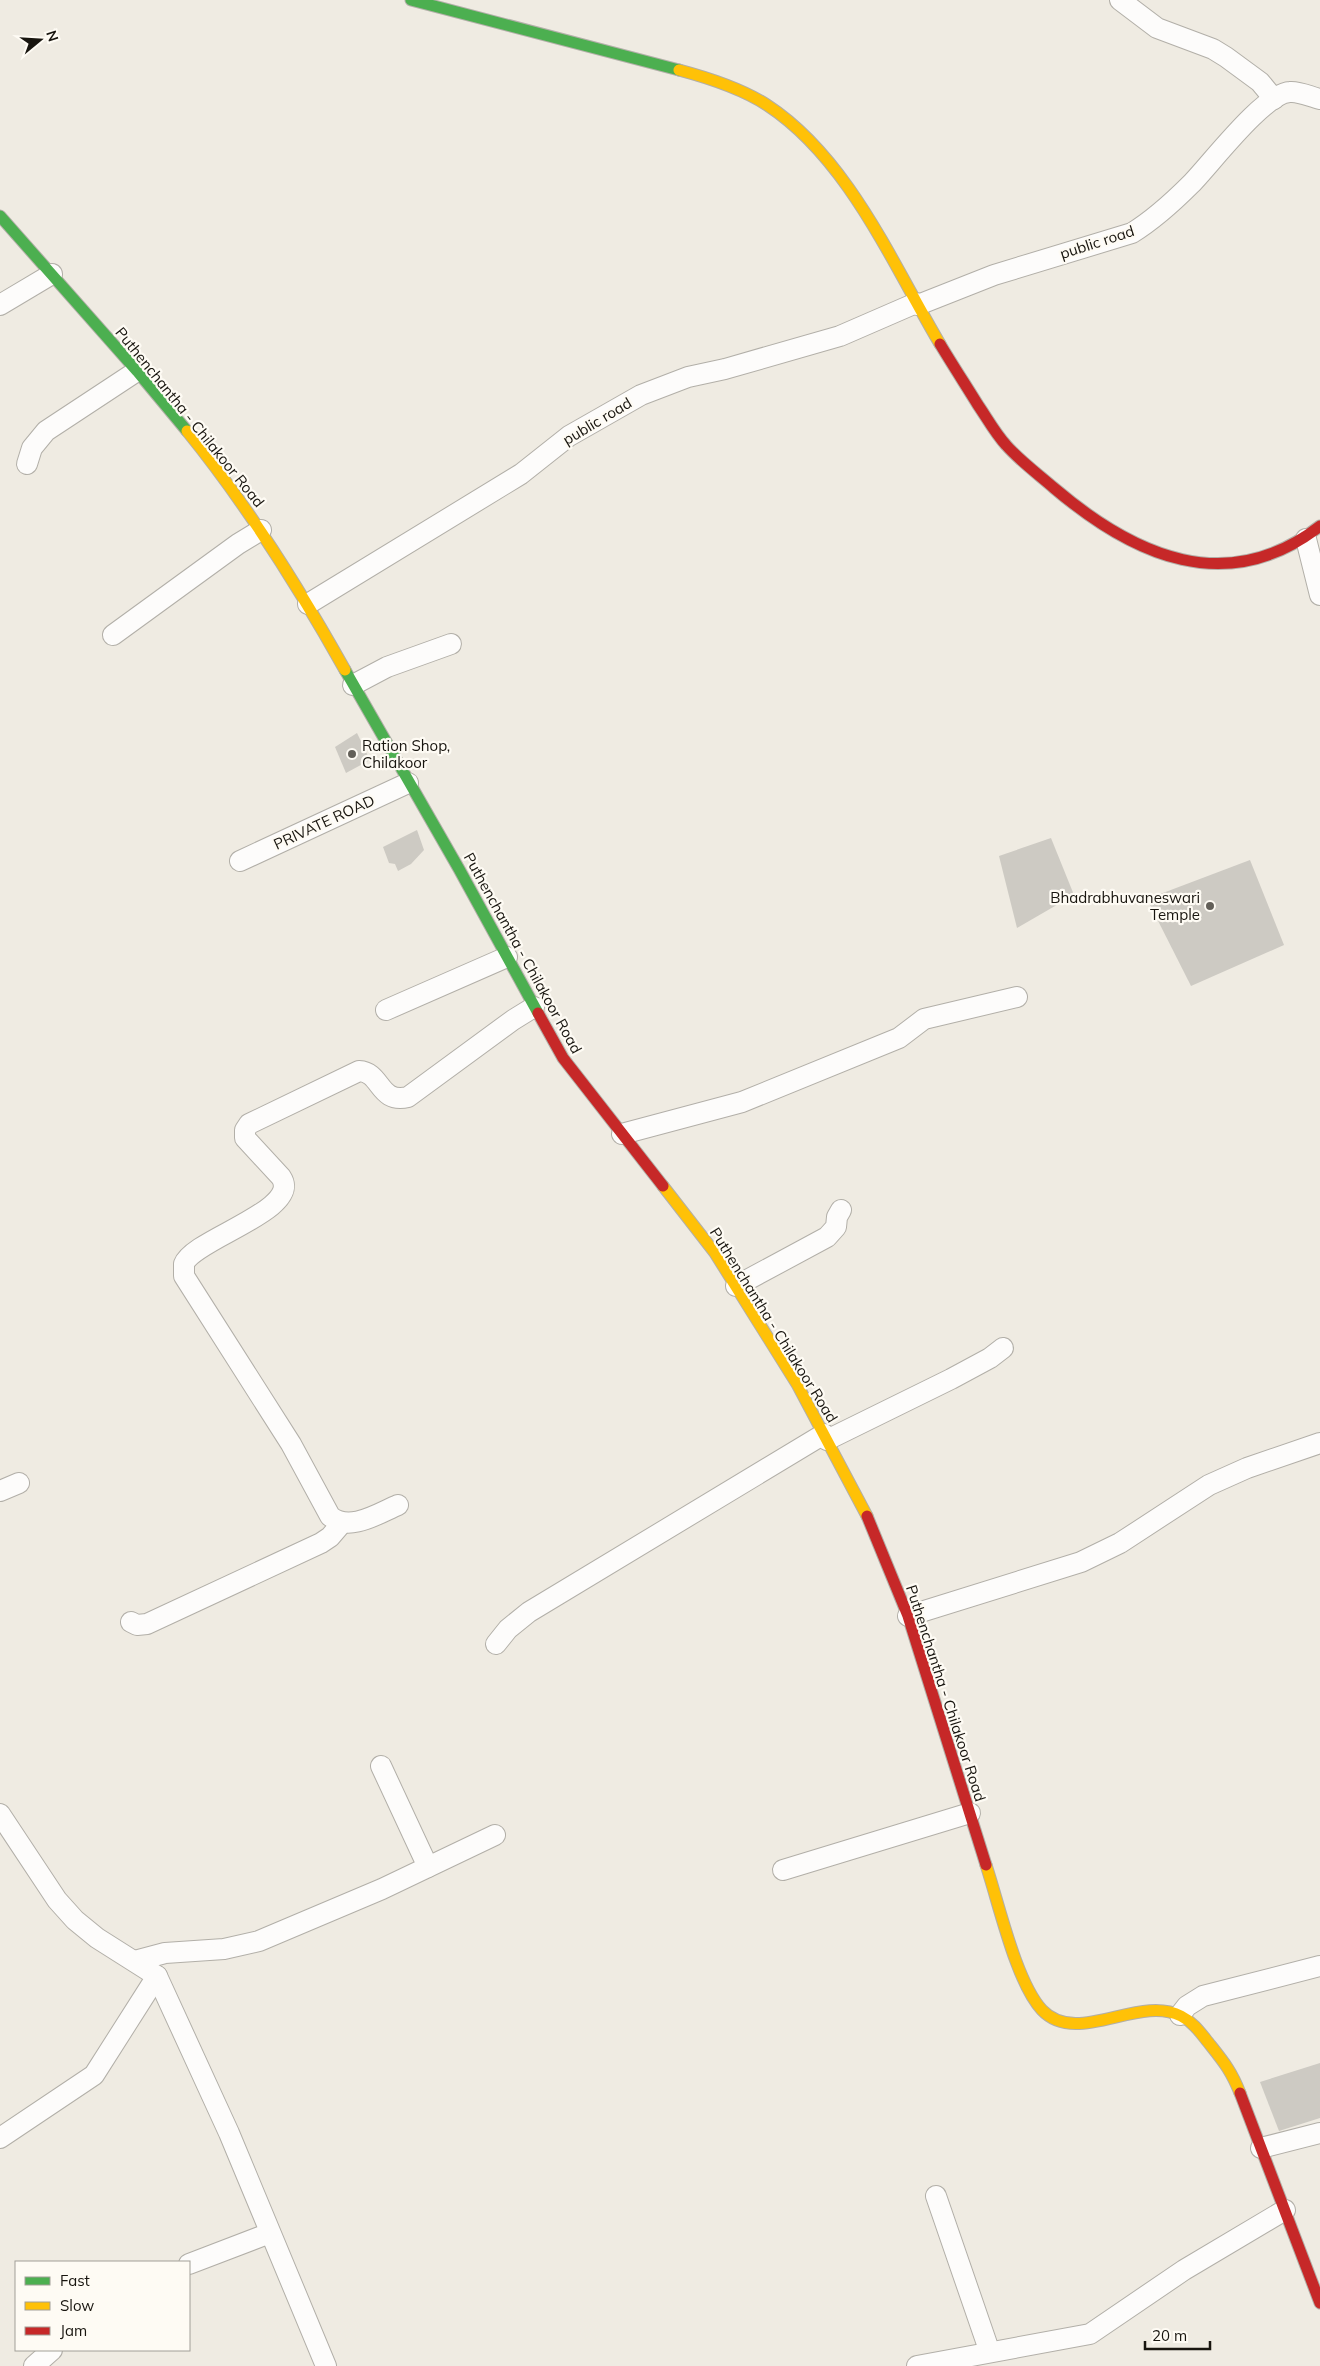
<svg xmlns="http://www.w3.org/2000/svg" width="1320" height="2366" viewBox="0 0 1320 2366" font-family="Mulish,sans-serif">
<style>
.building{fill:#cdcac3}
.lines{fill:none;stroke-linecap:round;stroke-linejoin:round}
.street-casing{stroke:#b2afa8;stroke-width:22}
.fast-casing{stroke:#b2afa8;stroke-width:13}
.slow-casing{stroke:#b2afa8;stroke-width:13}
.jam-casing{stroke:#b2afa8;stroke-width:13}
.street{stroke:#fdfcfb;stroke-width:20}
.fast{stroke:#4caf50;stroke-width:11}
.slow{stroke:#ffc107;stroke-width:11}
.jam{stroke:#c62828;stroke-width:11}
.poi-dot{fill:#636059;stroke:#fefbf4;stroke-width:2}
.labels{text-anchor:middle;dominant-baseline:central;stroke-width:4.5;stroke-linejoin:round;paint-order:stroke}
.street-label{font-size:15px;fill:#18150f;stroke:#fefbf4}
.poi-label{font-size:15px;fill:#18150f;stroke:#fefbf4;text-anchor:start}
</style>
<rect width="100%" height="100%" fill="#efebe2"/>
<g class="building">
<polygon points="357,733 370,760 346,773 335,747"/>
<polygon points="417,830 424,850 411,864 398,871 395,864 389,863 383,847"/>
<polygon points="1051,838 1074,895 1017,928 999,856"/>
<polygon points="1250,860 1284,945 1191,986 1147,899"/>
<polygon points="1320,2063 1320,2118 1279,2131 1260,2082"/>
</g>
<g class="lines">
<g class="street-casing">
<g id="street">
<polyline points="1120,0 1157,28 1213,49 1226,57 1260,82 1274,99"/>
<polyline points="0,305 52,274"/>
<path d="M918 305 994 275 1132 233C1153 220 1173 202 1191 184 1210 165 1264 93 1290 92 1299 91 1311 97 1320 99"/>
<polyline points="27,464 32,448 46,431 137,371"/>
<polyline points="1306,539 1320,595"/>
<polyline points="308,604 521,474 569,436 641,395 688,377 725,369 840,336 916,303"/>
<polyline points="113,635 238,544 261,530"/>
<polyline points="353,685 387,667 451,644"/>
<polyline points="240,861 408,783"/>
<polyline points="386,1010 507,957"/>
<polyline points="622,1134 742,1102 899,1038 924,1019 1017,997"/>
<polyline points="736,1286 827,1237 836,1227 837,1217 841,1210"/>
<polyline points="827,1440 951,1379 990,1358 1003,1348"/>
<polyline points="0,1491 19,1483"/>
<path d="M398 1505C379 1513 349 1533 330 1516L291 1444 184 1276V1264C193 1239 303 1210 281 1177L245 1138V1130L249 1124 359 1071C382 1072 378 1104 408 1097L513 1020 534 1007"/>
<polyline points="908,1616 1081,1562 1120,1543 1209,1485 1247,1468 1320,1443"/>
<polyline points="131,1622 137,1625 147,1624 321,1543 330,1537 342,1523"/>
<polyline points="496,1644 508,1629 529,1612 824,1434"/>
<polyline points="381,1766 428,1867"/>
<polyline points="0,1814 57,1900 75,1920 97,1938 157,1976 229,2133 326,2366"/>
<polyline points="783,1870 970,1813"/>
<polyline points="135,1961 165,1953 224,1949 259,1941 382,1889 495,1835"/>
<polyline points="1180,2015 1187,2006 1203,1996 1320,1966"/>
<polyline points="0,2138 94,2075 157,1976"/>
<polyline points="1261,2148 1320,2133"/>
<polyline points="936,2196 987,2344"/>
<polyline points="189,2264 270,2233"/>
<polyline points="34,2366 52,2350"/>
<polyline points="917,2366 1090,2334 1184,2270 1285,2210"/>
</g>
</g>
<g class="fast-casing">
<g id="fast">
<polyline points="411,0 679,70"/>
<polyline points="0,216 137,371 187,431"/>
<polyline points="345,670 459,869 538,1013"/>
</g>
</g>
<g class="slow-casing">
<g id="slow">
<path d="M679 70C709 78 741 88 767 105 848 158 892 263 940 344"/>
<path d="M187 431C248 506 298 586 345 670"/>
<polyline points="663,1186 715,1253 797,1384 867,1516"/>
<path d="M986 1865C999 1904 1016 1982 1042 2010 1077 2047 1139 1994 1181 2016 1193 2022 1200 2032 1208 2042 1223 2061 1231 2070 1240 2093"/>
</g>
</g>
<g class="jam-casing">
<g id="jam">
<path d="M940 344C952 364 965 384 978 405 987 418 995 433 1006 445 1020 461 1038 474 1054 488 1134 556 1227 598 1320 526"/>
<polyline points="538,1013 563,1058 663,1186"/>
<polyline points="867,1516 908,1616 986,1865"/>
<polyline points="1240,2093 1320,2303"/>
</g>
</g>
<use href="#street" class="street"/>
<use href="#fast" class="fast"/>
<use href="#slow" class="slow"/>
<use href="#jam" class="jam"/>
</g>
<g class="poi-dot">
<circle cx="352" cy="754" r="5"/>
<circle cx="1210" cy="906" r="5"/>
</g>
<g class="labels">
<g class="street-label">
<text transform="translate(1097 242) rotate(-18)">public road</text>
<text transform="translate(190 417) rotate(51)">Puthenchantha - Chilakoor Road</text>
<text transform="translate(597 421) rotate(-31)">public road</text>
<text transform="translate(324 822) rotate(-25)">PRIVATE ROAD</text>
<text transform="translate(523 953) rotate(61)">Puthenchantha - Chilakoor Road</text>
<text transform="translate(774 1325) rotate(58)">Puthenchantha - Chilakoor Road</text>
<text transform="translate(946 1693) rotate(72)">Puthenchantha - Chilakoor Road</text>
</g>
<g class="poi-label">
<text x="362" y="745">Ration Shop,<tspan x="362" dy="17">Chilakoor</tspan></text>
<text x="1200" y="897" text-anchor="end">Bhadrabhuvaneswari<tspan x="1200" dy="17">Temple</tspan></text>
</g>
</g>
<rect x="15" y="2261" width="175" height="90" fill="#fefbf4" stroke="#a29f98"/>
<rect x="25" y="2277" width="25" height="8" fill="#4caf50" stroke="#a29f98"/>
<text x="60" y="2286" font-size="15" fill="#18150f">Fast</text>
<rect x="25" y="2302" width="25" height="8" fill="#ffc107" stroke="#a29f98"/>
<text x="60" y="2311" font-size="15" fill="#18150f">Slow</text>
<rect x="25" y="2327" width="25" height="8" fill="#c62828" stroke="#a29f98"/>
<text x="60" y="2336" font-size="15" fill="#18150f">Jam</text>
<g transform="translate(40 40) rotate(72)" stroke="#fefbf4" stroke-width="4" paint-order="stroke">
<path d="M0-4L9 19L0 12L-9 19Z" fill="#18150f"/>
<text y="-8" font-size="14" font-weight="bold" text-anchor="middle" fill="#18150f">N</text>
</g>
<path d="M1145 2341v8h65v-8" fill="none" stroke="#18150f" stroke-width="2.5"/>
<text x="1152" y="2341" font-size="15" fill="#18150f" stroke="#fefbf4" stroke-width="4" paint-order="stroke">20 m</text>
</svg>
